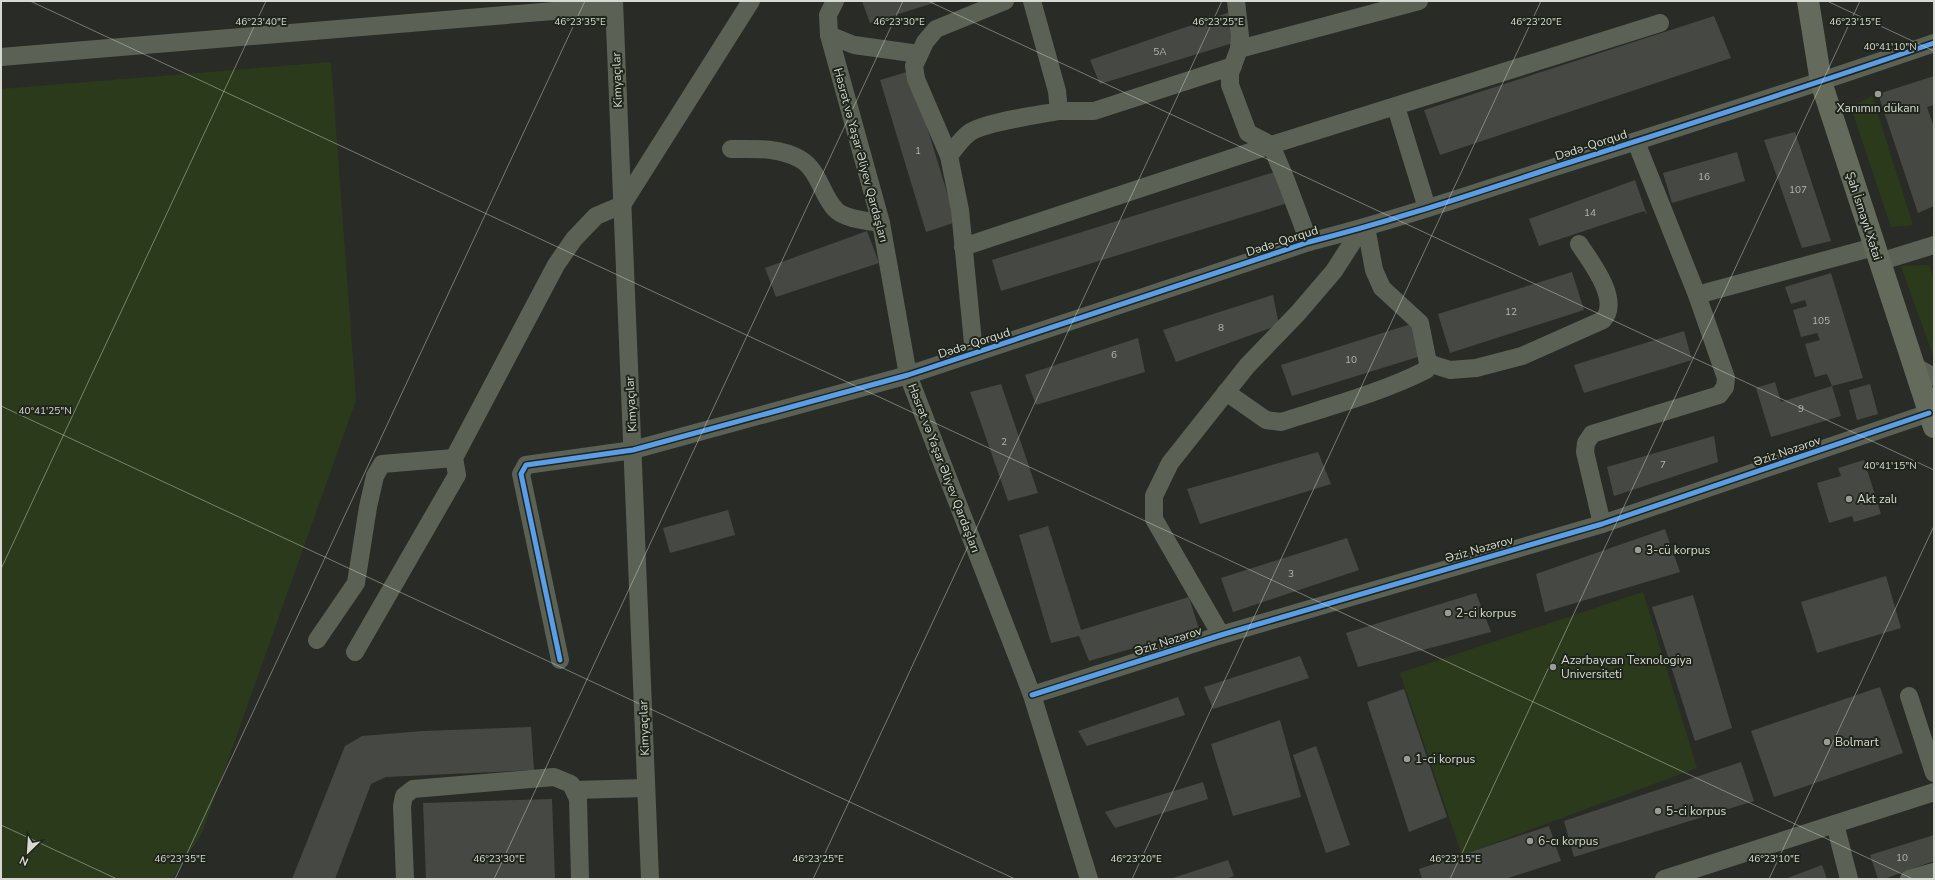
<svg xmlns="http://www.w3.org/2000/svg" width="1935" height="880" viewBox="0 0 1935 880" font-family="'Nunito Sans',sans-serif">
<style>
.green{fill:#2c3a1c}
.building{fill:#464843}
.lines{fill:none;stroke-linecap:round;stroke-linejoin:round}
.minor{stroke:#5b6255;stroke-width:18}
.major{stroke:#646b5c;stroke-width:22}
.cycleway-casing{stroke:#1f251a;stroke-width:8}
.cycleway{stroke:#5a9eea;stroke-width:5}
.ticks{fill:none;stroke:#d6dad3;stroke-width:1;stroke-opacity:0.45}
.poi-dot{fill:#999d96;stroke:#1f251a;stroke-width:1.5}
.labels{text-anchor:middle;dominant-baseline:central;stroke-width:4;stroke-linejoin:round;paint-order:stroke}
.number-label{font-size:10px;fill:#b2b6af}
.street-label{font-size:12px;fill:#d6dad3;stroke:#1f251a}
.poi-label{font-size:12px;fill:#d6dad3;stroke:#1f251a;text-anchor:start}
.ticks-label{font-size:10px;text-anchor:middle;fill:#d6dad3;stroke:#1f251a;stroke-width:4;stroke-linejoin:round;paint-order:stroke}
</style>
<rect width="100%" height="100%" fill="#292c26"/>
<g class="green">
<polygon points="331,62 356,400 202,833 172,879 1,879 1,89"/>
<polygon points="1872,96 1913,225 1891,227 1851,107"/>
<polygon points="1929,265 1934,280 1934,358 1901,266"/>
<polygon points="1643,592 1697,768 1462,855 1400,673"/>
</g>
<g class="building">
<polygon points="862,1 940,1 870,23"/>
<polygon points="1230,12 1233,43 1100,84 1090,60"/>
<polygon points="1714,16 1731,58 1440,155 1424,110"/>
<polygon points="910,71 956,222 926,232 880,80"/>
<polygon points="1934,76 1934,105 1927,107 1934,127 1934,206 1918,213 1878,94"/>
<polygon points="1795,132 1831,241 1802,248 1764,140"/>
<polygon points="1737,152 1745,181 1672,203 1663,173"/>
<polygon points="1278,171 1288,203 1001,291 992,260"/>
<polygon points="1635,180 1647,215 1644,211 1539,246 1529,219"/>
<polygon points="867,231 879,263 776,297 765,268"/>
<polygon points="1572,272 1584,310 1450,353 1438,314"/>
<polygon points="1831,273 1863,378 1832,386 1827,374 1815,377 1805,344 1820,340 1817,333 1801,337 1793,310 1807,306 1805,300 1791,304 1785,287"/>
<polygon points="1273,295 1279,325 1176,362 1163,330"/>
<polygon points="1411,324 1421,356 1292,396 1281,365"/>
<polygon points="1684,331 1692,360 1584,393 1574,365"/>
<polygon points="1138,338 1145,372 1036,405 1025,375"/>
<polygon points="1775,382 1781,402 1832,386 1841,416 1771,437 1756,388"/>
<polygon points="1001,384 1038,493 1008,501 970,392"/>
<polygon points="1870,384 1878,414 1857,420 1849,390"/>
<polygon points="1714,436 1718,462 1614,496 1607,467"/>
<polygon points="1318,452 1331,484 1200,524 1187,489"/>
<polygon points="1864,460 1881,514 1854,522 1852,516 1829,523 1817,483 1841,476 1838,468"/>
<polygon points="728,510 735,535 670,553 663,528"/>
<polygon points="1048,526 1081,630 1189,597 1199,629 1089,661 1079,636 1051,643 1019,535"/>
<polygon points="1665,529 1680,572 1545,612 1536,574"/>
<polygon points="1347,538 1359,570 1233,612 1221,578"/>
<polygon points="1886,576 1901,628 1817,653 1801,602"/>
<polygon points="1476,593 1491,632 1358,667 1346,633"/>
<polygon points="1693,595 1732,728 1695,741 1652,607"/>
<polygon points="1300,656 1309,678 1213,709 1204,687"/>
<polygon points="1880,687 1903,753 1774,797 1751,731"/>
<polygon points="1404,689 1447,817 1409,832 1367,702"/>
<polygon points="1178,697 1185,715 1087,746 1078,731"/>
<polygon points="1280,720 1301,797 1233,816 1211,744"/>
<polygon points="531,727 534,770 386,777 371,784 335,879 292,879 345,746 362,736 423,731"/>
<polygon points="1316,746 1350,845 1326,853 1293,755"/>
<polygon points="1741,762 1754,801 1574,857 1564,821"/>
<polygon points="1203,782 1208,799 1115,828 1105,812"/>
<polygon points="552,799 555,879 426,879 423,803"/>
<polygon points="1549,826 1561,861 1505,879 1422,879 1419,869"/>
<polygon points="1934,835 1934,861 1884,879 1878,879 1870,855"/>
<polygon points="1228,860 1234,876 1225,879 1170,879"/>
<polygon points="1822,865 1827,879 1785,879"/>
</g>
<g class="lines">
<g class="minor">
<polyline points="614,1 650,879"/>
<polyline points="835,1 828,15 829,35 881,223 908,375 1032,695 1089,879"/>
<polyline points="1236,1 1240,36 1239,49 1230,73 1230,85 1248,133 1271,145 1285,178 1309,242"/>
<polyline points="829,35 854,45 919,54"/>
<polyline points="1239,49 1419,1"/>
<polyline points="1,57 614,6"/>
<polyline points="1396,107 1427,208"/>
<polyline points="1059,111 1094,111 1233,66"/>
<path d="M731 149C754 149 779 147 800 159 819 170 821 194 835 209 843 219 869 221 881 223"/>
<polyline points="949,156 916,79 914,66 925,42 936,29 1005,1"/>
<polyline points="963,247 1271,145 1660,23"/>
<polyline points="1879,262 1934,245"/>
<polyline points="1697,295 1874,247"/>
<path d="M974 353 960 210 949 156C955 148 961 139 969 133 984 122 1039 115 1059 111L1057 91 1032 1"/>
<path d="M1428 363 1450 370 1476 368 1522 356 1603 320C1621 300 1591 262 1579 244"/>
<polyline points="1914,366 1934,377"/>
<path d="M1226 392 1266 420 1281 422C1328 407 1383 392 1426 370L1428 363 1420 323 1382 288 1374 270 1366 227"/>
<polyline points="1602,524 1585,452 1586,443 1592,434 1719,395 1725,387 1726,378 1697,295 1636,142"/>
<polyline points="1221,635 1154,519 1154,496 1170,463 1247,366 1298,313 1334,271 1361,229"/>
<polyline points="317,640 356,583 368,507 375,476 382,464 454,458"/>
<polyline points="355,652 457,475 454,458 556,265 574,239 596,216 622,205 751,1"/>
<path d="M560 660 521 474 526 465 633 450 908 375 1309 242C1393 221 1475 193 1558 166 1684 126 1809 86 1934 43"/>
<polyline points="1032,695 1221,635 1602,524 1929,413"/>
<polyline points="1909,696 1934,773"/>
<polyline points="574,790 646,788"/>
<polyline points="1835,824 1849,879"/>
<polyline points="405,879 402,806 404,796 413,789 554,777 571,784 578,799 580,879"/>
<polyline points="1664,879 1934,792"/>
<polyline points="1909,879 1934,872"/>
</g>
<polyline class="major" points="1808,1 1821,82 1934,427"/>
<g class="cycleway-casing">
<g id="cycleway">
<path d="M560 660 521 474 526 465 633 450 908 375 1309 242C1393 221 1475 193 1558 166 1684 126 1809 86 1934 43"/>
<polyline points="1032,695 1221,635 1602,524 1929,413"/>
</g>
</g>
<use href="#cycleway" class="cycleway"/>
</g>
<path class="ticks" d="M30 1 1913 879M928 1 1934 470M1827 1 1934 51M1 406 1015 879M1 569 266 1M1 825 117 879M175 879 585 1M494 879 903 1M813 879 1222 1M1132 879 1541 1M1450 879 1860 1M1769 879 1934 526"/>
<g class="poi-dot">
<circle cx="1878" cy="94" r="4"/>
<circle cx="1849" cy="499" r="4"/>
<circle cx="1638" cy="550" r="4"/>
<circle cx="1448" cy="613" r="4"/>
<circle cx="1553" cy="667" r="4"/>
<circle cx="1827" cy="742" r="4"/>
<circle cx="1407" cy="759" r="4"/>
<circle cx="1658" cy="811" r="4"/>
<circle cx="1530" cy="841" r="4"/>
</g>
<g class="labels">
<g class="number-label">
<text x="1160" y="52">5A</text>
<text x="918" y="151">1</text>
<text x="1704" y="177">16</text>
<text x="1798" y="190">107</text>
<text x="1590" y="213">14</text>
<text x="1511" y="312">12</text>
<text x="1821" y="321">105</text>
<text x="1221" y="328">8</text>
<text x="1114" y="355">6</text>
<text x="1351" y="360">10</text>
<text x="1801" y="409">9</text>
<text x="1004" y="442">2</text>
<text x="1663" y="465">7</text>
<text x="1291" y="574">3</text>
<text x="1902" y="858">10</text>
</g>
<g class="street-label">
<text transform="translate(617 80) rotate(-92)">Kimyaçılar</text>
<text transform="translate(1591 145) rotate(-18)">Dədə-Qorqud</text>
<text transform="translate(861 155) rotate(75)">Həsrət və Yaşar Əliyev Qardaşları</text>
<text transform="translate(1864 216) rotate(72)">Şah İsmayıl Xətai</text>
<text transform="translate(1282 241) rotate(-18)">Dədə-Qorqud</text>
<text transform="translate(974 343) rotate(-18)">Dədə-Qorqud</text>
<text transform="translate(631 404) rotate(-93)">Kimyaçılar</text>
<text transform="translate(1787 451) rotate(-19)">Əziz Nəzərov</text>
<text transform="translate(944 468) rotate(69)">Həsrət və Yaşar Əliyev Qardaşları</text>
<text transform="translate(1479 549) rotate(-16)">Əziz Nəzərov</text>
<text transform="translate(1168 641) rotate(-18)">Əziz Nəzərov</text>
<text transform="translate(644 728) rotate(-92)">Kimyaçılar</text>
</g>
<g class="poi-label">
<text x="1878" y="108" text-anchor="middle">Xanımın dükanı</text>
<text x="1857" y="499">Akt zalı</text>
<text x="1646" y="550">3-cü korpus</text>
<text x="1456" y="613">2-ci korpus</text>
<text x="1561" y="660">Azərbaycan Texnologiya<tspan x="1561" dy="14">Universiteti</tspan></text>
<text x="1835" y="742">Bolmart</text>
<text x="1415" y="759">1-ci korpus</text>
<text x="1666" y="811">5-ci korpus</text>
<text x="1538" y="841">6-cı korpus</text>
</g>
</g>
<g class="ticks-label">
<text x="261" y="25">46°23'40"E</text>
<text x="580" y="25">46°23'35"E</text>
<text x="899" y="25">46°23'30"E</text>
<text x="1536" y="25">46°23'20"E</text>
<text x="1218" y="25">46°23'25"E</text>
<text x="1855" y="25">46°23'15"E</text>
<text x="1890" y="50">40°41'10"N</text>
<text x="45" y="414">40°41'25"N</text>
<text x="1890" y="469">40°41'15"N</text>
<text x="180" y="862">46°23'35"E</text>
<text x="499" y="862">46°23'30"E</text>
<text x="818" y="862">46°23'25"E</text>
<text x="1136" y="862">46°23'20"E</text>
<text x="1455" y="862">46°23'15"E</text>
<text x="1774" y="862">46°23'10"E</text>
</g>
<rect width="1935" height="880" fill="none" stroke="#d6dad3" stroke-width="4"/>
<g transform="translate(28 852) rotate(205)" stroke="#1f251a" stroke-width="3" paint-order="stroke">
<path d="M0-3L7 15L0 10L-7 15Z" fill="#d6dad3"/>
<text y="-6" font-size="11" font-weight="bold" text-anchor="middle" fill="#d6dad3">N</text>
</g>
</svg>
